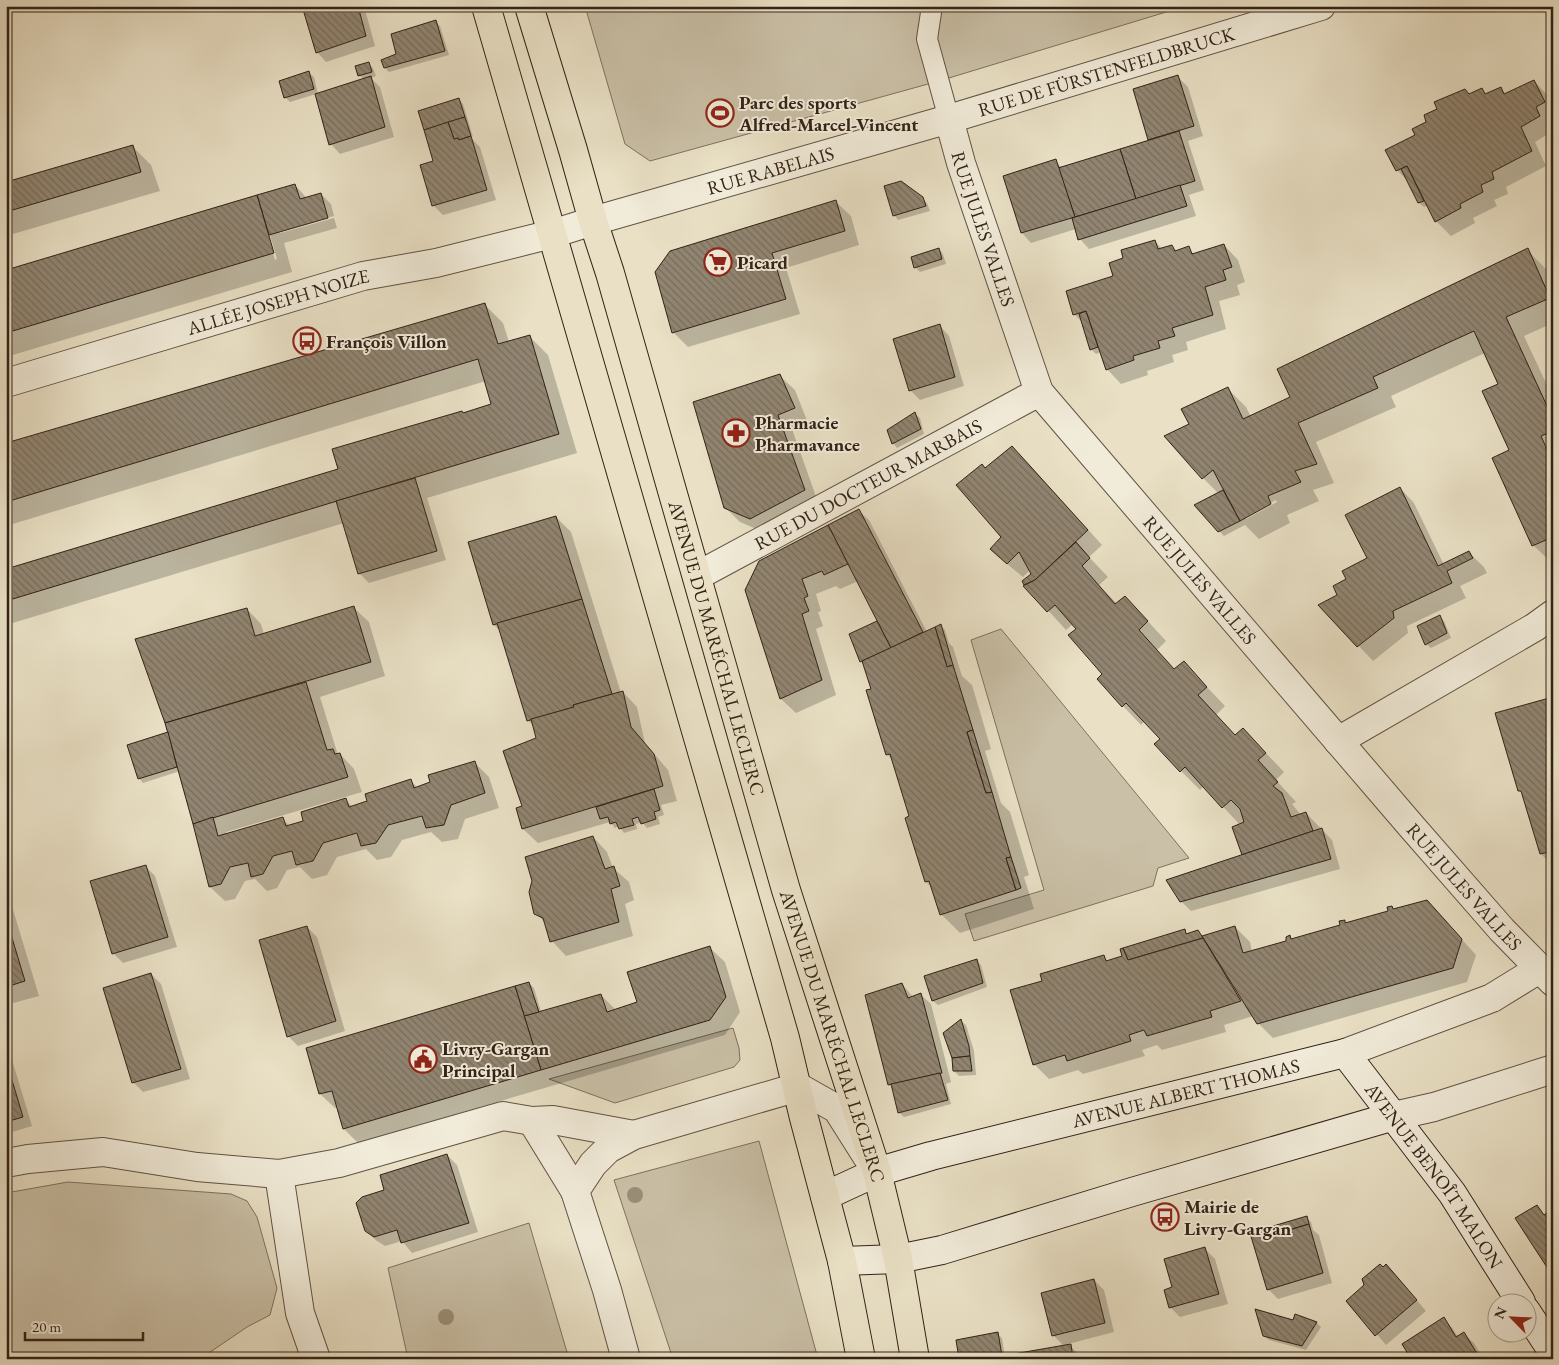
<svg xmlns="http://www.w3.org/2000/svg" width="1559" height="1365" viewBox="0 0 1559 1365" font-family="'EB Garamond',serif">
<style>
.green{fill:#cac0a7;stroke:#7e715f}
.shadow{fill:#0003;fill-rule:evenodd}
.building{fill:url(#building-back-hatch);stroke:#322217}
.lines{fill:none;stroke-linecap:round;stroke-linejoin:round}
.lane-casing{stroke:#605242;stroke-width:22}
.street-casing{stroke:#605242;stroke-width:30}
.secondary-casing{stroke:#322217;stroke-width:30}
.primary-casing{stroke:#322217;stroke-width:30}
.lane{stroke:#f1ebd9;stroke-width:20}
.street{stroke:#f1ebd9;stroke-width:28}
.secondary{stroke:#f1ebd9;stroke-width:28}
.primary{stroke:#e9e0c5;stroke-width:28}
.tree{fill:#998e79}
.labels{text-anchor:middle;dominant-baseline:central;stroke-width:4;stroke-linejoin:round;paint-order:stroke}
.street-label{font-size:19px;fill:#322217;stroke:#f1ebd9}
.poi-label{font-size:19px;font-weight:bold;fill:#322217;stroke:#f1ebd9;text-anchor:start}
</style>
<defs>
<pattern id="building-back-hatch" width="6" height="6" patternUnits="userSpaceOnUse" patternTransform="scale(1.25)"><rect width="6" height="6" fill="#918571"/><path d="M-1 5l2 2M0 0l6 6M5-1l2 2" fill="none" stroke="#776c5c"/></pattern>
</defs>
<rect width="100%" height="100%" fill="#e9e0c5"/>
<filter id="stains"><feTurbulence type="fractalNoise" baseFrequency=".004" numOctaves="4"/><feColorMatrix values="0 0 0 0 .2 0 0 0 0 .09 0 0 0 0 .02 0 0 0 .5 -.17"/></filter>
<radialGradient id="worn" r=".72"><stop offset=".6" stop-color="#630" stop-opacity="0"/><stop offset="1" stop-color="#630" stop-opacity=".3"/></radialGradient>
<g class="green">
<polygon points="585,6 1186,6 939,81 650,161 625,144"/>
<polygon points="1001,629 1189,858 1158,868 1153,886 974,941 965,914 1044,890 971,640"/>
<polygon points="733,1028 739,1048 740,1060 734,1067 615,1103 549,1079"/>
<polygon points="759,1141 818,1359 673,1359 614,1180"/>
<polygon points="68,1182 231,1194 247,1201 257,1217 277,1288 270,1315 247,1327 200,1359 6,1359 6,1193"/>
<polygon points="529,1223 569,1359 408,1359 388,1268"/>
</g>
<g class="shadow">
<polygon points="304,6 364,6 375,46 326,62 317,52"/>
<polygon points="6,9 9,18 6,19"/>
<polygon points="435,22 440,26 449,55 389,72 385,68"/>
<polygon points="368,63 373,68 376,76 371,78 380,87 394,137 340,154 331,144 316,94 290,102 285,97 309,73 314,77 318,94 364,79 359,75"/>
<polygon points="1178,77 1188,87 1203,136 1188,141 1204,190 1189,195 1196,216 1089,249 1080,239 1076,229 1031,243 1022,233 1005,177 1055,161 1062,168 1149,141 1134,90"/>
<polygon points="1534,81 1548,96 1553,105 1553,120 1550,122 1553,131 1535,142 1546,166 1506,187 1508,194 1494,200 1497,206 1473,218 1475,223 1451,236 1436,221 1428,205 1424,207 1419,203 1409,182 1397,170 1417,136 1427,122 1482,89 1487,95 1500,89 1506,94"/>
<polygon points="459,100 463,104 473,137 467,131 470,137 480,147 496,200 443,215 433,205 435,161"/>
<polygon points="132,146 151,165 160,191 6,236 6,183"/>
<path d="M295 185 304 195 306 198 321 194 331 204 334 216 280 230V233L334 218 337 228 284 243 292 272 6 357V272ZM262 218H265L277 259 275 260Z"/>
<polygon points="922,198 927,203 930,211 898,220 894,215"/>
<polygon points="836,202 851,216 859,245 786,268 800,314 688,347 673,332 656,272"/>
<polygon points="1155,241 1162,249 1171,246 1177,251 1188,248 1195,255 1224,245 1238,260 1245,282 1237,285 1240,295 1219,301 1226,329 1186,342 1188,350 1172,355 1174,362 1147,371 1148,375 1121,384 1107,369 1101,352 1096,354 1091,349 1083,323 1074,314 1115,277 1125,259"/>
<polygon points="939,249 943,254 946,264 920,272 915,267"/>
<path d="M1527 250 1546 269 1553 283V323L1524 336 1553 398V564L1533 545 1494 458 1510 451 1500 385 1485 353 1391 396 1396 407 1316 442 1334 483 1313 490 1319 501 1287 515 1290 523 1259 539 1245 525 1224 536 1219 531V494L1203 478 1190 425 1227 388 1246 407 1251 417 1292 398ZM1276 500 1277 502 1246 519V516Z"/>
<polygon points="484,304 503,323 509,342 529,336 548,355 577,453 427,498 446,560 369,583 359,573 344,523 6,625 6,570 340,470 464,414 493,405 486,381 6,526 6,444"/>
<polygon points="940,326 949,336 964,386 920,400 910,390"/>
<polygon points="780,376 795,390 808,423 792,429 819,505 766,533 740,522 725,507"/>
<polygon points="915,414 920,418 924,434 897,448 893,443"/>
<polygon points="1027,462 1102,545 1089,557 1108,577 1099,585 1117,604 1125,598 1144,617 1166,641 1157,650 1175,670 1184,663 1225,706 1216,715 1235,736 1243,729 1284,772 1276,780 1296,802 1292,804 1301,815 1306,813 1332,840 1340,869 1191,911 1181,901 1243,856 1240,825 1204,786 1200,790 1181,771 1162,739 1145,721 1141,725 1123,706 1077,629 1073,624 1066,630 1025,585 1023,581 1032,574 1030,570 1023,577 1006,563 1003,537 986,470"/>
<polygon points="1400,488 1414,503 1444,565 1469,553 1484,567 1487,573 1460,586 1466,598 1407,626 1408,633 1373,661 1320,605 1338,595 1348,580 1369,559"/>
<polygon points="859,511 869,520 927,632 941,626 945,630 949,643 953,647 962,676 972,685 991,749 985,751 1001,803 1010,812 1029,875 1024,877 1034,909 960,933 941,914 933,889 926,882 906,819 911,817 894,762 887,754 872,690 865,665 861,661 877,622 881,626 858,581 840,589 836,586 816,594 821,611 818,612 823,626 816,629 836,695 796,713 781,699 747,590"/>
<polygon points="556,517 571,532 621,693 623,692 637,707 645,743 668,770 677,801 661,805 664,815 658,817 660,824 647,828 642,822 636,824 637,829 624,833 619,826 615,828 610,822 538,843 523,829 517,809 524,807 538,739 534,727 528,720 501,632 494,625 469,543"/>
<polygon points="354,608 369,622 385,676 320,697 338,755 340,754 354,769 362,792 226,832 227,835 282,819 290,826 304,821 345,800 353,807 369,802 411,781 418,788 474,762 489,777 499,808 465,819 458,839 442,842 431,832 402,840 391,857 377,860 366,849 337,857 327,875 312,879 300,867 287,870 277,888 267,891 255,879 245,881 235,899 225,901 210,887 180,771 143,783 139,778 170,733 137,639 247,609 261,624 264,634"/>
<polygon points="1439,616 1444,621 1451,638 1431,648 1426,644"/>
<polygon points="1553,699 1553,866 1541,854 1524,794 1519,790"/>
<polygon points="593,837 607,852 613,868 629,882 634,900 625,904 633,936 566,956 552,941 546,924 536,913"/>
<polygon points="145,866 155,876 177,947 123,963 113,953"/>
<polygon points="6,898 11,903 39,996 6,1005"/>
<polygon points="1427,901 1476,955 1467,982 1273,1038 1258,1023 1253,1016 1224,1025 1226,1032 1162,1050 1157,1045 1142,1050 1145,1056 1083,1074 1078,1070 1049,1079 1034,1064 1043,982 1103,956 1109,962 1184,930 1189,935 1198,932 1202,937 1204,937 1235,927 1250,942 1252,952 1287,941 1289,937 1292,940 1342,925 1344,921 1347,924 1389,911 1391,907 1395,910"/>
<polygon points="307,927 317,937 345,1031 298,1046 288,1036"/>
<polygon points="710,948 725,962 740,1012 725,1035 358,1143 344,1129 338,1107 335,1108 320,1094 529,983 534,988 541,1012 601,995 616,1010 638,1003"/>
<polygon points="976,960 981,965 987,987 938,1005 933,1001"/>
<polygon points="151,974 161,984 190,1079 143,1092 133,1082"/>
<polygon points="902,984 913,997 921,995 931,1004 951,1082 946,1084 951,1104 904,1117 899,1112 893,1088 889,1084"/>
<polygon points="961,1021 966,1025 974,1051 976,1075 959,1076 954,1071"/>
<polygon points="6,1040 32,1126 6,1134"/>
<polygon points="447,1155 457,1165 478,1232 412,1253 402,1241 385,1246 377,1241 366,1231 386,1191"/>
<polygon points="1307,1218 1311,1222 1313,1230 1319,1235 1332,1283 1278,1299 1268,1289"/>
<polygon points="1205,1249 1215,1259 1228,1304 1180,1317 1170,1307 1174,1288"/>
<polygon points="1396,1276 1426,1311 1386,1345 1348,1301"/>
<polygon points="1094,1280 1104,1290 1114,1332 1068,1344 1084,1359 961,1359 997,1334 1002,1338 1005,1357 1064,1346 1053,1335"/>
<polygon points="1296,1316 1317,1323 1321,1327 1306,1350 1269,1340 1264,1336 1294,1322"/>
<polygon points="1444,1319 1453,1329 1458,1337 1464,1334 1474,1343 1483,1359 1413,1359"/>
</g>
<g class="building">
<polygon points="302,6 358,6 366,36 316,53"/>
<polygon points="436,20 445,51 384,68 381,60 396,54 391,34"/>
<polygon points="369,62 372,72 358,76 355,66"/>
<polygon points="309,71 314,89 284,98 279,81"/>
<polygon points="1178,75 1194,126 1148,140 1133,89"/>
<polygon points="371,76 385,127 329,145 315,94"/>
<polygon points="1534,80 1545,102 1536,107 1540,116 1521,127 1532,151 1492,172 1494,179 1481,185 1483,192 1460,204 1461,208 1435,222 1407,166 1396,171 1385,150 1415,135 1412,129 1426,122 1424,115 1437,109 1434,102 1465,89 1469,94 1482,88 1485,94 1501,87 1504,94"/>
<polygon points="459,98 465,117 424,130 418,111"/>
<polygon points="465,117 471,136 459,140 458,138 454,139 448,122"/>
<polygon points="448,122 454,139 458,138 459,140 471,136 487,190 432,206 420,165 433,161 424,130"/>
<polygon points="1179,131 1195,181 1136,199 1120,149"/>
<polygon points="133,145 141,172 6,212 6,182"/>
<polygon points="1120,149 1136,199 1075,217 1058,168"/>
<polygon points="1056,159 1075,217 1021,233 1003,176"/>
<polygon points="1407,166 1424,201 1418,203 1401,169"/>
<polygon points="901,181 923,197 926,206 893,216 884,186"/>
<polygon points="295,184 300,199 321,193 328,218 269,235 257,195"/>
<polygon points="1180,185 1187,206 1078,240 1072,218"/>
<polygon points="257,195 274,253 6,333 6,270"/>
<polygon points="836,200 845,231 772,253 786,299 672,333 655,272 670,251"/>
<polygon points="1155,240 1158,249 1172,245 1175,251 1189,246 1192,254 1224,244 1232,267 1223,270 1226,280 1205,287 1213,315 1172,328 1175,336 1158,341 1160,348 1133,356 1134,360 1106,370 1086,311 1073,315 1066,291 1113,276 1109,263 1123,258 1121,250"/>
<polygon points="939,248 942,259 914,268 911,257"/>
<polygon points="1528,248 1550,298 1506,317 1553,419 1553,431 1541,436 1553,463 1553,537 1532,546 1492,458 1509,450 1482,391 1498,384 1474,331 1373,377 1378,388 1298,423 1317,464 1295,471 1301,482 1268,496 1271,504 1240,521 1213,470 1202,479 1164,436 1189,424 1181,409 1228,387 1243,419 1290,397 1277,369"/>
<polygon points="485,303 498,344 530,335 559,434 6,601 6,569 338,469 332,449 462,411 463,413 491,404 478,359 6,502 6,443"/>
<polygon points="1086,311 1098,347 1090,350 1079,314"/>
<polygon points="940,324 955,377 909,391 893,339"/>
<polygon points="780,374 795,408 778,415 805,490 750,519 724,508 693,402"/>
<polygon points="915,412 921,429 892,444 887,430"/>
<polygon points="1012,446 1088,530 1035,580 1024,585 1022,581 1031,574 1019,552 1007,564 990,549 1001,537 956,485 982,464 985,468"/>
<polygon points="415,478 437,551 358,574 336,501"/>
<polygon points="1400,487 1438,566 1469,551 1473,558 1447,571 1452,583 1393,611 1394,618 1357,647 1318,605 1337,595 1333,586 1346,579 1342,571 1367,558 1345,515"/>
<polygon points="1223,490 1240,521 1218,532 1194,505"/>
<polygon points="859,509 923,632 891,648 828,525"/>
<polygon points="556,516 582,599 493,625 468,542"/>
<polygon points="828,525 848,564 824,575 822,571 802,579 808,596 804,598 809,611 802,614 822,680 780,699 745,590 759,561"/>
<polygon points="1076,542 1090,558 1082,566 1115,604 1125,596 1148,621 1139,630 1174,669 1184,661 1207,687 1198,695 1235,735 1243,728 1266,753 1258,760 1278,782 1273,786 1282,793 1291,817 1306,812 1313,831 1242,855 1232,827 1244,822 1240,809 1231,800 1222,808 1185,767 1180,772 1154,744 1160,739 1126,703 1122,707 1097,679 1102,674 1068,635 1076,629 1055,605 1047,612 1023,586 1035,580"/>
<polygon points="582,599 612,694 573,705 574,707 527,721 497,623"/>
<polygon points="354,606 371,662 165,723 135,639 247,608 255,636"/>
<polygon points="1440,615 1447,633 1425,645 1417,626"/>
<polygon points="877,621 891,648 860,662 849,634"/>
<polygon points="941,624 953,665 947,667 935,627"/>
<polygon points="935,627 947,667 953,665 973,730 967,732 986,793 992,792 1011,857 1006,858 1016,890 940,915 929,881 925,882 905,818 909,816 890,754 886,755 866,690 871,689 862,661"/>
<polygon points="306,682 327,750 333,749 335,754 340,753 348,777 193,824 165,723"/>
<polygon points="623,691 631,727 654,754 663,786 522,829 516,808 522,806 503,751 536,738 531,719 574,707 573,705"/>
<polygon points="1553,697 1553,851 1540,854 1521,791 1518,791 1495,713"/>
<polygon points="973,730 992,792 986,793 967,732"/>
<polygon points="168,732 177,767 138,779 127,745"/>
<polygon points="475,761 485,793 451,805 444,825 426,828 422,816 388,825 376,843 361,846 357,833 323,843 313,861 296,865 292,851 273,856 263,874 251,877 248,863 230,867 221,884 209,887 193,824 213,817 218,836 283,817 286,826 303,821 301,812 346,798 349,807 367,801 365,794 411,779 414,788 430,782 428,775"/>
<polygon points="654,789 660,810 654,812 656,819 641,824 638,817 632,819 634,825 619,829 616,822 610,824 608,817 600,819 596,807"/>
<polygon points="1322,828 1331,859 1180,902 1166,880"/>
<polygon points="593,836 605,869 614,866 620,886 611,889 619,922 550,942 543,918 534,914 529,892 532,881 525,857"/>
<polygon points="1011,857 1021,888 1016,890 1006,858"/>
<polygon points="146,865 168,937 112,954 90,881"/>
<polygon points="1427,900 1462,939 1453,968 1257,1024 1202,936 1235,926 1243,953 1286,941 1286,937 1290,935 1291,939 1340,925 1339,921 1345,920 1345,923 1388,911 1387,907 1392,906 1393,909"/>
<polygon points="6,918 25,981 6,987"/>
<polygon points="307,926 336,1021 287,1037 259,940"/>
<polygon points="1185,929 1186,934 1198,930 1203,938 1128,960 1123,948"/>
<polygon points="1203,938 1241,1001 1210,1011 1212,1017 1147,1036 1144,1030 1129,1035 1131,1041 1067,1061 1065,1055 1033,1065 1010,990 1042,981 1040,974 1104,955 1106,961 1122,956 1120,949 1123,948 1128,960"/>
<polygon points="710,946 726,997 710,1020 541,1070 524,1016 601,994 607,1012 637,1002 627,972"/>
<polygon points="977,959 983,983 932,1001 924,976"/>
<polygon points="151,973 181,1069 132,1083 103,988"/>
<polygon points="529,982 539,1012 524,1016 515,986"/>
<polygon points="902,983 908,998 921,993 942,1073 888,1085 865,995"/>
<polygon points="515,986 541,1070 343,1129 332,1091 319,1094 306,1048"/>
<polygon points="961,1019 969,1046 970,1056 952,1058 943,1033"/>
<polygon points="970,1056 972,1071 953,1071 952,1058"/>
<polygon points="6,1060 23,1117 6,1122"/>
<polygon points="940,1073 948,1100 898,1113 891,1084"/>
<polygon points="447,1154 469,1223 401,1243 397,1230 374,1237 365,1231 356,1203 362,1197 384,1190 380,1175"/>
<polygon points="1537,1205 1544,1215 1553,1209 1553,1271 1550,1272 1515,1218"/>
<polygon points="1307,1216 1309,1224 1276,1234 1273,1226"/>
<polygon points="1309,1224 1323,1273 1267,1290 1250,1233 1273,1226 1276,1234"/>
<polygon points="1205,1247 1219,1294 1169,1308 1164,1290 1172,1287 1164,1259"/>
<polygon points="1380,1264 1383,1267 1386,1264 1417,1300 1375,1336 1346,1301 1364,1285 1362,1279"/>
<polygon points="1094,1279 1105,1323 1052,1336 1041,1293"/>
<polygon points="1255,1309 1293,1320 1295,1314 1317,1322 1302,1346 1263,1336"/>
<polygon points="1444,1317 1456,1337 1464,1332 1476,1352 1465,1359 1411,1359 1402,1344"/>
<polygon points="998,1332 1002,1356 986,1359 959,1359 956,1340"/>
<polygon points="1071,1344 1073,1359 986,1359 1002,1356"/>
</g>
<g class="lines">
<g class="lane-casing">
<polyline id="lane" points="932,6 927,39 949,119"/>
</g>
<g class="street-casing">
<g id="street">
<path id="s1" d="M949 119 961 163 1039 392 1412 827 1502 930 1553 982"/>
<path id="s2" d="M6 383 363 276 436 263 552 234 593 221 949 119 1321 6"/>
<path id="s3" d="M697 576 1039 392"/>
<polyline points="1338,741 1535,627 1553,614"/>
<polyline points="1345,1053 1492,998 1539,969"/>
<polyline points="1394,1116 1434,1107 1553,1069"/>
<polyline points="532,1121 575,1191"/>
<polyline points="6,1163 28,1159 103,1152 197,1167 279,1174 339,1163 503,1116 532,1121 553,1120 634,1135"/>
<polyline points="279,1174 300,1313 316,1359"/>
<polyline points="626,1359 607,1290 575,1191 593,1164 608,1149 634,1135 798,1087 837,1109 868,1158"/>
</g>
</g>
<g class="secondary-casing">
<g id="secondary">
<path id="s4" d="M825 1196 877 1172 931 1156 1345 1053 1452 1193 1521 1302"/>
<polyline points="842,1261 898,1259 942,1250 1132,1192 1394,1116"/>
<polyline points="1526,1311 1553,1352"/>
</g>
</g>
<g class="primary-casing">
<g id="primary">
<polyline points="486,6 785,1038 804,1118 842,1261 861,1359"/>
<path id="s5" d="M529 6 573 150 593 221 610 273 786 890 877 1172 898 1259 915 1359"/>
</g>
</g>
<use href="#lane" class="lane"/>
<use href="#street" class="street"/>
<use href="#secondary" class="secondary"/>
<use href="#primary" class="primary"/>
</g>
<g class="tree">
<circle cx="635" cy="1195" r="8"/>
<circle cx="446" cy="1317" r="8"/>
</g>
<defs>
<g id="stadium-ring" transform="scale(1.4375)"><circle r="9.5" fill="#f1ebd9" stroke="#8f2418" stroke-width="1.5"/><path d="M0-5a6.5 5 0 1 0 0 10a6.5 5 0 1 0 0-10ZM-3.5-1.8h7v3.6h-7Z" fill="#8f2418"/></g>
<g id="supermarket-ring" transform="scale(1.4375)"><circle r="9.5" fill="#f1ebd9" stroke="#8f2418" stroke-width="1.5"/><path d="M-6-5.5h2.5l.6 2H6L4.5 2H-2.5L-4.4-4H-6ZM-1.5 3.2a1.3 1.3 0 1 0 .1 0ZM3 3.2a1.3 1.3 0 1 0 .1 0Z" fill="#8f2418"/></g>
<g id="bus-ring" transform="scale(1.4375)"><circle r="9.5" fill="#f1ebd9" stroke="#8f2418" stroke-width="1.5"/><path d="M-5-6H5V4H4V6H2V4H-2V6H-4V4H-5ZM-3.5-4V0h7V-4ZM-3.5 1.2v1.5H-2V1.2ZM2 1.2v1.5H3.5V1.2Z" fill="#8f2418"/></g>
<g id="pharmacy-ring" transform="scale(1.4375)"><circle r="9.5" fill="#f1ebd9" stroke="#8f2418" stroke-width="1.5"/><path d="M-2-6h4v4h4v4h-4v4h-4v-4h-4v-4h4Z" fill="#8f2418"/></g>
<g id="civic-ring" transform="scale(1.4375)"><circle r="9.5" fill="#f1ebd9" stroke="#8f2418" stroke-width="1.5"/><path d="M-.6-6.5H3V-4.5H.6V-3L4-1V1h2V6H-6V1h2V-1L-.6-3ZM-1.2 2.5V6h2.4V2.5Z" fill="#8f2418"/></g>
</defs>
<g fill-rule="evenodd">
<use href="#stadium-ring" x="720" y="113"/>
<use href="#supermarket-ring" x="718" y="262"/>
<use href="#bus-ring" x="307" y="341"/>
<use href="#pharmacy-ring" x="736" y="433"/>
<use href="#civic-ring" x="423" y="1059"/>
<use href="#bus-ring" x="1165" y="1217"/>
</g>
<g class="labels">
<g class="street-label">
<text stroke="none"><textPath href="#s2" startOffset="1144">RUE DE FÜRSTENFELDBRUCK</textPath></text>
<text stroke="none"><textPath href="#s2" startOffset="794">RUE RABELAIS</textPath></text>
<text stroke="none"><textPath href="#s1" startOffset="115">RUE JULES VALLES</textPath></text>
<text stroke="none"><textPath href="#s2" startOffset="284">ALLÉE JOSEPH NOIZE</textPath></text>
<text stroke="none"><textPath href="#s3" startOffset="194">RUE DU DOCTEUR MARBAIS</textPath></text>
<text stroke="none"><textPath href="#s1" startOffset="535">RUE JULES VALLES</textPath></text>
<text stroke="none"><textPath href="#s5" startOffset="669">AVENUE DU MARÉCHAL LECLERC</textPath></text>
<text stroke="none"><textPath href="#s1" startOffset="940">RUE JULES VALLES</textPath></text>
<text stroke="none"><textPath href="#s5" startOffset="1074">AVENUE DU MARÉCHAL LECLERC</textPath></text>
<text stroke="none"><textPath href="#s4" startOffset="376">AVENUE ALBERT THOMAS</textPath></text>
<text stroke="none"><textPath href="#s4" startOffset="692">AVENUE BENOÎT MALON</textPath></text>
</g>
<g class="poi-label">
<text x="739" y="102">Parc des sports<tspan x="739" dy="22">Alfred-Marcel-Vincent</tspan></text>
<text x="737" y="262">Picard</text>
<text x="326" y="341">François Villon</text>
<text x="755" y="422">Pharmacie<tspan x="755" dy="22">Pharmavance</tspan></text>
<text x="442" y="1048">Livry-Gargan<tspan x="442" dy="22">Principal</tspan></text>
<text x="1184" y="1206">Mairie de<tspan x="1184" dy="22">Livry-Gargan</tspan></text>
</g>
</g>
<rect width="1559" height="1365" fill="none" stroke="#e9e0c5" stroke-width="25"/>
<rect x="8" y="8" width="1544" height="1350" fill="none" stroke="#322217" stroke-width="2.5"/>
<rect x="12" y="12" width="1534" height="1340" fill="none" stroke="#322217"/>
<g transform="translate(1512 1318) rotate(294)"><circle r="24" fill="#f1ebd9" stroke="#a59b8b"/>
<path d="M0-4L9 19L0 12L-9 19Z" fill="#8f2418"/>
<text y="-8" font-size="14" font-weight="bold" text-anchor="middle" fill="#322217">N</text>
</g>
<path d="M25 1332v8h118v-8" fill="none" stroke="#322217" stroke-width="2.5"/>
<text x="32" y="1332" font-size="15" fill="#322217" stroke="#f1ebd9" stroke-width="4" paint-order="stroke">20 m</text>
<rect width="100%" height="100%" filter="url(#stains)"/>
<rect width="100%" height="100%" fill="url(#worn)"/>
</svg>
